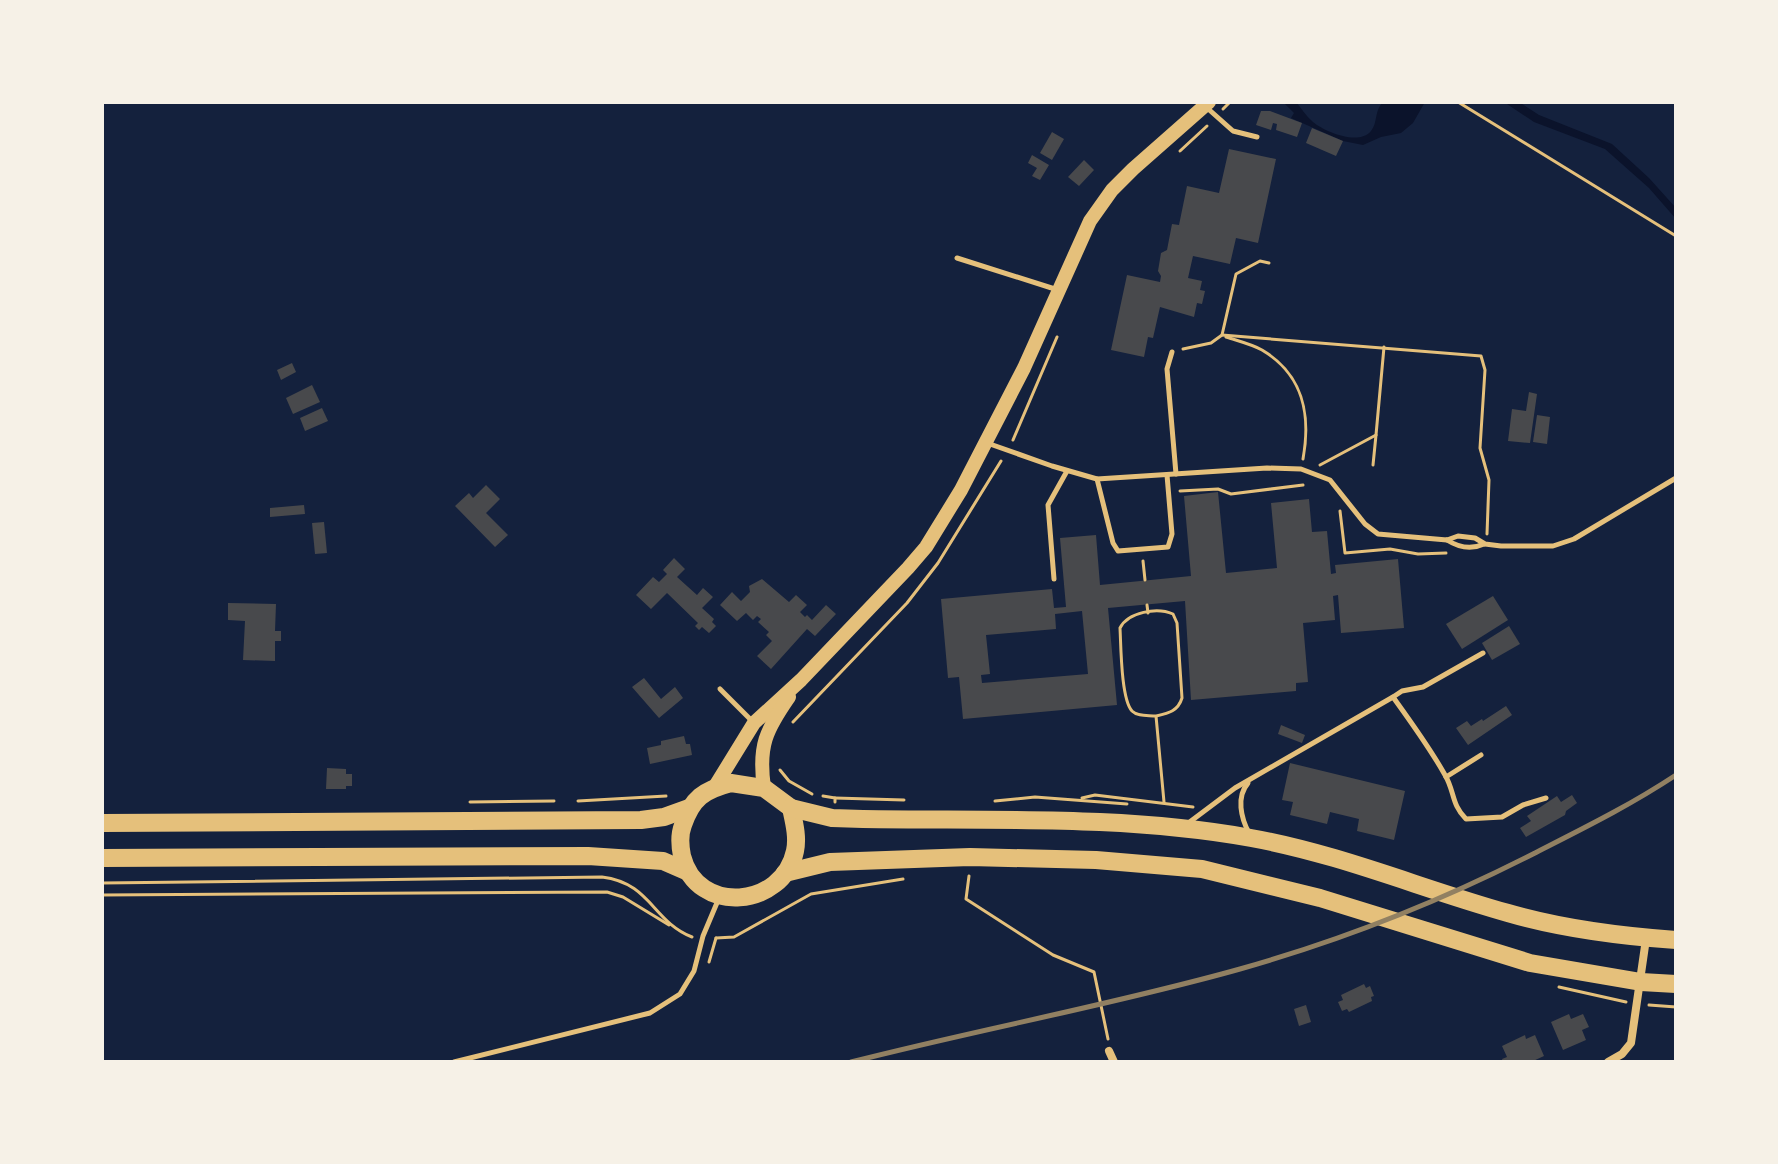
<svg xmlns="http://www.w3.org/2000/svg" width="1778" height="1164" viewBox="0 0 1778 1164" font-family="'Fira Sans',sans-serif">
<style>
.water{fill:#0b132b}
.building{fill:#48494c;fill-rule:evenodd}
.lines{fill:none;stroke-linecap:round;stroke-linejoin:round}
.path{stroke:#e5c07b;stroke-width:3}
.service{stroke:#e5c07b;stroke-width:5}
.minor{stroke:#e5c07b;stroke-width:8}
.secondary{stroke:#e5c07b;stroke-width:14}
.trunk{stroke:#e5c07b;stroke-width:18}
.rail{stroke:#918062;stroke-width:5}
</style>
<rect width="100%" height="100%" fill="#14213d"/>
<g class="water">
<path d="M1283 102H1296C1301 108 1306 116 1313 122 1325 132 1359 146 1371 131 1378 122 1374 111 1383 102H1425L1413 123 1401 133 1381 137 1363 145 1343 141 1291 118 1294 113Z"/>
<polygon points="1504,102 1519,102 1539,115 1612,144 1649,178 1676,208 1676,219 1649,188 1605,149 1534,122"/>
</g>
<g class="building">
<polygon points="1261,111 1270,111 1302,123 1297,137 1276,130 1277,124 1273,123 1271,130 1256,125"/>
<polygon points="1312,128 1343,141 1336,156 1306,143"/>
<polygon points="1052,132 1064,139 1052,160 1040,153"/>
<polygon points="1229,149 1276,159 1258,243 1236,238 1230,264 1193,256 1188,278 1202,281 1200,290 1205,291 1202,304 1197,303 1194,317 1160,307 1153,338 1148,337 1144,357 1111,350 1127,275 1160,282 1161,276 1158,271 1161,253 1167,250 1172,224 1179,225 1187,186 1219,193"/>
<polygon points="1032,155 1049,165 1040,180 1032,176 1037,168 1028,163"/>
<polygon points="1084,160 1094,170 1079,186 1068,177"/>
<polygon points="292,363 296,372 281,380 277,370"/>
<polygon points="312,385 320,402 293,414 286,398"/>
<polygon points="1529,392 1537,394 1530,443 1508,441 1512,409 1526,411"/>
<polygon points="322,408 328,421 305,431 300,418"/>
<polygon points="1537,415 1550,417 1547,444 1533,442"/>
<polygon points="486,485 500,499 486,513 508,535 495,547 455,506 469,493 473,498"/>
<path d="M1218 492 1226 573 1277 568 1271 503 1309 499 1312 532 1327 531 1331 574 1336 573 1335 565 1398 559 1404 628 1341 633 1338 595 1333 596 1335 620 1303 623 1308 682 1296 683V691L1191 700 1185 601 1108 608 1117 705 963 719 959 677 948 678 941 599 1052 589 1054 608 1066 607 1060 538 1096 535 1100 585 1191 576 1184 496ZM1082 611 1088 674 982 683 981 675 990 674 986 635 1056 629 1055 614Z"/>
<polygon points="304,505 305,514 270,517 270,508"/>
<polygon points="324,522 327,553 315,554 312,523"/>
<polygon points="674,558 685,569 677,577 697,595 703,588 713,597 702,608 714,619 712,622 716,626 709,633 702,627 699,630 695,626 698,623 667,593 651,609 636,595 653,577 659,582 667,574 663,570"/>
<polygon points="762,579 789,602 796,595 807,605 800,612 805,617 807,615 812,620 826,605 836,614 815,636 807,629 771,669 757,656 772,641 766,635 769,632 758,622 761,619 757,616 753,620 746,613 737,621 720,605 732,592 741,601 750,592 749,586"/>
<polygon points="1493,596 1508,620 1462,649 1446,624"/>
<polygon points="228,603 276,604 275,631 281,631 281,641 275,641 275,661 243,660 245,621 228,620"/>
<polygon points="1509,626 1520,644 1492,660 1482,643"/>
<polygon points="644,678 661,699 675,687 683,698 659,718 632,687"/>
<polygon points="1506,706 1512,715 1468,745 1456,728 1467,721 1471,726 1482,719 1483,721"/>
<polygon points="1281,725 1305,735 1302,743 1278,734"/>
<polygon points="684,736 686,744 690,744 692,755 650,764 647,748 661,745 661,741"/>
<polygon points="1290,763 1405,791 1394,840 1357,831 1359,819 1330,812 1327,824 1290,815 1293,802 1282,800"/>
<polygon points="327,768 346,769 346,774 352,774 352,786 346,786 346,789 326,789"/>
<polygon points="1572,795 1577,803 1566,811 1565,815 1526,837 1520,828 1531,821 1527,816 1557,796 1561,802"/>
<polygon points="1364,984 1366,988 1370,986 1374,996 1371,997 1372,1001 1349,1012 1347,1009 1342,1011 1338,1002 1343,1000 1341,995"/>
<polygon points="1306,1005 1311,1022 1299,1026 1294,1009"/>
<polygon points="1569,1014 1571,1019 1583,1014 1589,1027 1582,1030 1586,1040 1563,1050 1551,1022"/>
<polygon points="1525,1035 1526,1039 1535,1035 1544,1056 1531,1062 1503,1062 1502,1059 1507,1057 1502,1046"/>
</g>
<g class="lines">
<g class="path">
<polyline points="1458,102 1676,236"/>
<polyline points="1223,109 1230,102"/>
<polyline points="1180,151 1207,126"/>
<polyline points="1222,335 1481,356 1485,370 1480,448 1489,480 1487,534"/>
<path d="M1226 337C1238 341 1251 344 1262 350 1304 375 1311 415 1303 459"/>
<polyline points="1183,349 1211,343 1222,335 1236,274 1260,261 1269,263"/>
<polyline points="1013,440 1057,337"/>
<polyline points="1320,465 1376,435 1384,347"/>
<polyline points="1373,465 1376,435"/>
<polyline points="1180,491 1218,489 1231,494 1303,485"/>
<polyline points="1340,511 1345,553 1390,549 1418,554 1446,553"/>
<polyline points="1143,561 1145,580"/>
<polyline points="1147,605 1148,613"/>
<path d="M1156 716C1169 713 1178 711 1182 698L1177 623 1173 614C1157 607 1128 612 1120 628 1121 646 1121 699 1132 711 1138 717 1148 715 1156 716L1164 802"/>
<polyline points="793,722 907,603 938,563 1001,461"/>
<polyline points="780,770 789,781 812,794"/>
<polyline points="823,796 835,798 835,802"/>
<polyline points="835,798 904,800"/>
<polyline points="1082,798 1095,795 1193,807"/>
<polyline points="578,801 666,796"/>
<polyline points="995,801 1035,797 1127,804"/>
<polyline points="470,802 554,801"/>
<polyline points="969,876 966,899 1053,955 1094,972 1108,1039"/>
<path d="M102 883 602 877C651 883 652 921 692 937"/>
<polyline points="102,895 607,892 623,897 669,925"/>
<polyline points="716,938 734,937 811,894 903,879"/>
<polyline points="709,962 716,938"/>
<polyline points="1559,987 1626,1002"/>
<polyline points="1649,1005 1676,1007"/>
</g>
<g class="service">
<polyline points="1206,107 1233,131 1257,137"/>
<polyline points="957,258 1058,290"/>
<polyline points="1172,352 1167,369 1176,474"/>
<polyline points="987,443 1052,466 1097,479 1267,468 1301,469 1330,480 1365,524 1378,534 1447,540 1458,536 1475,538 1485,544 1501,546 1553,546 1574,539 1676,478"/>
<polyline points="1097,479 1113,543 1118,551 1168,547 1172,534 1167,475"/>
<path d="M1447 540C1458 547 1471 550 1484 544"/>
<polyline points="1054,579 1048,505 1067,471"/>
<polyline points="720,689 753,722"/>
<polyline points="1393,697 1402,691 1423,687 1483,653"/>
<polyline points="1446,777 1481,755"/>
<path d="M1248 783C1236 797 1241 818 1249 833"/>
<path d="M1187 824 1235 788 1393 697C1411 722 1430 748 1445 775 1455 792 1451 804 1466 819L1502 817 1523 805 1546 798"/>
<polyline points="454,1062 650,1013 680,994 694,971 703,936 719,898"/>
</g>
<g class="minor">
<polyline points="1109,1051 1114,1062"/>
<polyline points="1608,1062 1622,1054 1631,1043 1646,939"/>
</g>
<g class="secondary">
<polyline points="714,788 754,723 801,680 908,568 926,547 961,490 1024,368 1090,221 1112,190 1133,169 1209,102"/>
<path d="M764 788C758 746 766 730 789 697"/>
</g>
<g class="trunk">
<path d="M731 783 764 788 791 808C794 822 798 837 795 851 783 908 697 916 682 856 680 846 679 835 683 825 692 798 704 790 731 783Z"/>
<path d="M791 808 832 818 863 819C992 821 1124 815 1251 838 1340 854 1422 889 1508 913 1563 929 1619 936 1676 940"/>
<polyline points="102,823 641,820 664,817 689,808"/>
<polyline points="102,858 588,856 663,861 686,871"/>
<polyline points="785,873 830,862 970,857 1096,860 1202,869 1320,898 1530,963 1641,982 1676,984"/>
</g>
<path class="rail" d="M851 1062C980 1029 1112 1005 1240 969 1343 940 1439 902 1533 854 1584 828 1629 806 1676 775"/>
</g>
<rect width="1778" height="1164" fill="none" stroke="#f6f1e7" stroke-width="208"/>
</svg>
